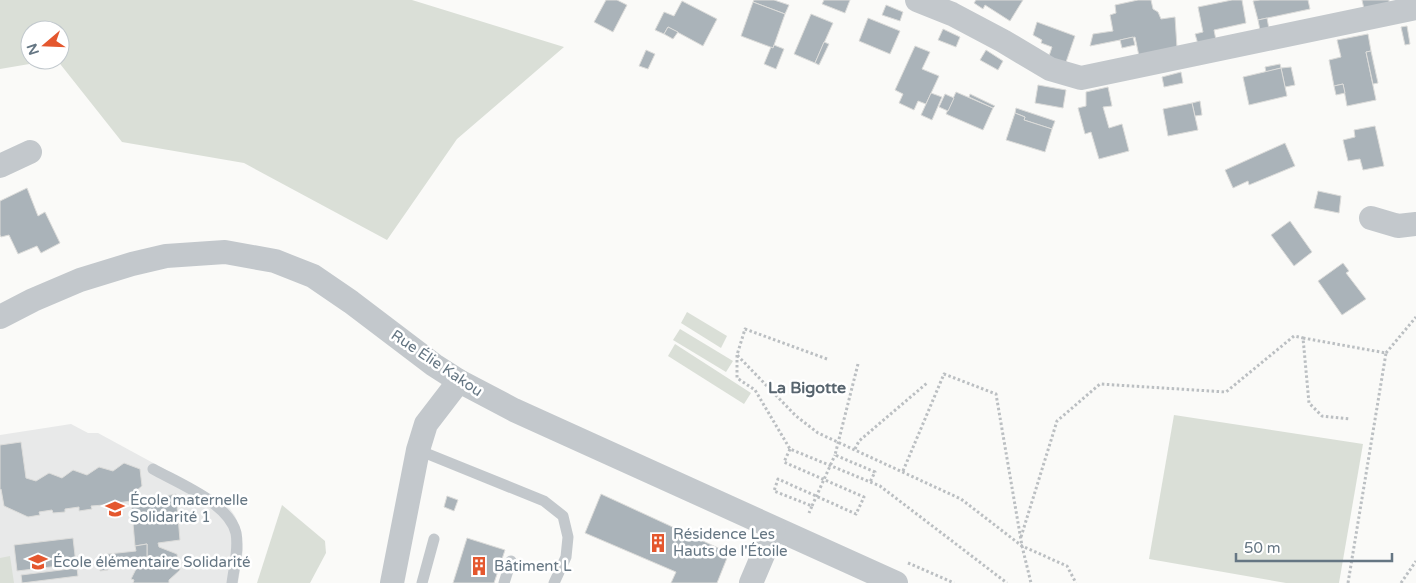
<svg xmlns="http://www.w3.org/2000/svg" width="1416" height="583" viewBox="0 0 1416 583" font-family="'Varela Round',sans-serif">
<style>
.built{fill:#e8e9e9}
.green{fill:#dadfd7}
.building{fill:#aab3b9;stroke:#dcdcda}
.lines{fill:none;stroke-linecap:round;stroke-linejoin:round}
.path{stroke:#bbbfc2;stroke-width:3;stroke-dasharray:2.5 2.5;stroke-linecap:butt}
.lane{stroke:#c3c8cc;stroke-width:11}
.street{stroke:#c3c8cc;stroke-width:24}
.labels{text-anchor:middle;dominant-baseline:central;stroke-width:5;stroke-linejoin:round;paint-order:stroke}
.street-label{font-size:15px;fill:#657683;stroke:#fff}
.poi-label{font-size:15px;fill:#657683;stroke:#fff;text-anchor:start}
.neighbourhood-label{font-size:16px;font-weight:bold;fill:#57646e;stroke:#fff}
</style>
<rect width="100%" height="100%" fill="#fafaf8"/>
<polygon class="built" points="71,424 88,433 98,433 225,502 235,516 241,531 243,550 238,583 0,583 0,435"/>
<g class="green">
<polygon points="0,0 412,0 564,47 457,139 387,240 244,163 122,142 57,60 60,60 60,30 30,30 30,60 53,60 0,69"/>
<polygon points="687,312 727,336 721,348 681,323"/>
<polygon points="680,329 733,361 726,372 673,340"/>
<polygon points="675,344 751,393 744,404 668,356"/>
<polygon points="1174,415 1363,444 1339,583 1286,583 1149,559"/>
<polygon points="282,505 325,541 326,553 310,583 257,583"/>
<polygon points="10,556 14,583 0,583 0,558"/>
</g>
<g class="building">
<polygon points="606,0 617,0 627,5 613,32 594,22"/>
<polygon points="754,0 774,0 789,5 785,14 753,2"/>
<polygon points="824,0 850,0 845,13 822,4"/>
<polygon points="976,0 1023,0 1010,21 985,5 983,9 974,3"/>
<polygon points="1138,0 1151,0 1153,9 1158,12 1161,19 1175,17 1177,48 1139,56 1135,37 1090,46 1093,34 1113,31 1110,15 1116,13 1115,5"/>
<polygon points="1232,0 1242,0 1246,23 1214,30 1216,40 1198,44 1195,34 1203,32 1198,7"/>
<polygon points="1260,0 1308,0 1310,9 1258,20 1253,1"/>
<polygon points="1362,0 1389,0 1389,4 1364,9"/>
<polygon points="682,1 717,19 703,46 668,27 664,34 655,30 664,12 674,16"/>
<polygon points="753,2 785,14 773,48 741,36"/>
<polygon points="886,5 903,12 900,21 882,15"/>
<polygon points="811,14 833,23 815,63 794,54"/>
<polygon points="868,18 900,31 890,54 859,41"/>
<polygon points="1267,18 1269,29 1260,30 1258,20"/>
<polygon points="1037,22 1075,36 1065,65 1048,59 1052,47 1041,43 1042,40 1033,35"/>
<polygon points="1407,26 1410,44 1405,45 1401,27"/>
<polygon points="668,27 678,32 673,39 664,34"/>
<polygon points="943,29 960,37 956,47 938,40"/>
<polygon points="1368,34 1371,51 1366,52 1376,100 1347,106 1343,84 1334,86 1329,60 1341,57 1337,40"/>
<polygon points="1133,37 1135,45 1122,48 1120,40"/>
<polygon points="824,42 829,44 819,65 815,63"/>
<polygon points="774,45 784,49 776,69 764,64 771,47 773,48"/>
<polygon points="915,46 930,52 922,69 939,76 926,104 918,101 914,110 899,103 903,94 895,90"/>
<polygon points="646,50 655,54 648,69 639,66"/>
<polygon points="986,50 1003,61 998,70 980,60"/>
<polygon points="1371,51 1378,83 1373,84 1366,52"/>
<polygon points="1280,64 1281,68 1266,72 1265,67"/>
<polygon points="1291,67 1295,85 1285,87 1281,68"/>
<polygon points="1281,68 1287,96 1249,105 1243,77"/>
<polygon points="1181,72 1183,83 1164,87 1162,77"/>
<polygon points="1343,84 1345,93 1336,95 1334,86"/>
<polygon points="1038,85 1066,90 1063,108 1035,103"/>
<polygon points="1108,87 1112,106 1103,107 1109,128 1122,124 1129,151 1099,159 1091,132 1085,134 1078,108 1086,106 1086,92"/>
<polygon points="956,92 993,108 983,130 946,114"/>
<polygon points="931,93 942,97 932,120 921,115"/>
<polygon points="945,94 954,98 948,111 939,107"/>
<polygon points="970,94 995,106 993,108 969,97"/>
<polygon points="1200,101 1202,115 1195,116 1192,103"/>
<polygon points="1192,103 1198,130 1168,136 1163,109"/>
<polygon points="1016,108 1055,121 1052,129 1024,120 1025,117 1015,113"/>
<polygon points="1015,113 1025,117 1024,120 1052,129 1045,152 1006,140"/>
<polygon points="1375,126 1384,166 1363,170 1360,159 1348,161 1343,140 1355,137 1354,130"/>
<polygon points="1285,143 1295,166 1249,185 1248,181 1233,188 1225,170"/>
<polygon points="27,188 38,216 45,212 60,243 41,253 37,246 18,254 9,235 1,237 0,235 0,201"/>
<polygon points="1318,191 1341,196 1339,213 1314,208"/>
<polygon points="1290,221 1312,252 1294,266 1271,235"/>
<polygon points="1343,263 1349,271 1346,273 1366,299 1342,315 1318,281"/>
<polygon points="21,442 26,478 36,481 49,473 62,478 73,470 87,475 99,467 113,471 124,463 140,469 142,486 136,491 142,500 176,494 180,540 158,543 159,547 177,554 180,570 169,580 169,583 133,583 134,580 131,579 137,567 139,568 144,557 147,557 147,544 135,546 131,501 117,503 118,506 105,508 104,505 91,506 92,509 79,511 79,507 65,509 65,512 53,513 52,510 39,512 40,515 28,517 4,506 1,489 0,490 0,445"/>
<polygon points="601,494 729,553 717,583 671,583 676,572 585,533"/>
<polygon points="447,496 458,500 454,511 444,507"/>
<polygon points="73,538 76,564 17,571 14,545"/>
<polygon points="467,538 505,550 494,583 453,583"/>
<polygon points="147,544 147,557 107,561 108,570 100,571 99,555 136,551 135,546"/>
<polygon points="77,568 78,576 22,583 21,575"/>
</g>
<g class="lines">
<g class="path">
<polyline points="1386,353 1416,317"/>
<polyline points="737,355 737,378 755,390 790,449 880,486 1007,583"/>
<polyline points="827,359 745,329 737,355 796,416 818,433 961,499 1022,546 1067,566 1076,583"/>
<polyline points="858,364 835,455 875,472 870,482"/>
<polyline points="790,449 784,462 864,497 856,514 778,479 774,491 812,506 809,513"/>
<polyline points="855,449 859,441 927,383"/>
<polyline points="903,471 944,374 996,394 1022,546 1031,583"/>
<polyline points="812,506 835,455"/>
<polyline points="1021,537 1057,421 1100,384 1226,392 1294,336 1303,338"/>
<polyline points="908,563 954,583"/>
<polyline points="1348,583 1386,353 1303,338 1309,403 1322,416 1350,419"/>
<polyline points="1401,583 1416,561"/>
</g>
<g class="lane">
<polyline points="418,450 544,501 563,516 568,537 566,557 554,583"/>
<path d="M153 469C178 483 229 503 236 533 239 549 234 567 232 583"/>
<polyline points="422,583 434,539"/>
<polyline points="504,583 511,561"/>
</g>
<g class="street">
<polyline points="917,0 952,14 1003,41 1050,69 1081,78 1416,8"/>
<polyline points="0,166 30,152"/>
<polyline points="1371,218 1398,226 1416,224"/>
<polyline points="0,317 33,300 80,280 132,264 166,256 225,252 275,261 313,276 351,302 434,365 459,381 514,410 896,583"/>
<polyline points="392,583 418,450 426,424 459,381"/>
<polyline points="751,583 774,529"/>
</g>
</g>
<defs>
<g id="school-bare" transform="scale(1.5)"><path d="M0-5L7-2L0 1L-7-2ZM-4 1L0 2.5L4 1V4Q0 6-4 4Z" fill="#e4572e" stroke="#fff" stroke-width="2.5" paint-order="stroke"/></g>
<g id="building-bare" transform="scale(1.5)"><path d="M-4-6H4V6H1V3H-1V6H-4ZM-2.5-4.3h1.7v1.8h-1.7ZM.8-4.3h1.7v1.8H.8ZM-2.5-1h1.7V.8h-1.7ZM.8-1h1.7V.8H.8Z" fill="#e4572e" stroke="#fff" stroke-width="2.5" paint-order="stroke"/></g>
</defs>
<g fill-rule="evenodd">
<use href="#school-bare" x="115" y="509"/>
<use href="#building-bare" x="658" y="543"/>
<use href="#school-bare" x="38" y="562"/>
<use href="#building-bare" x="479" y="566"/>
</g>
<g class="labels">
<g class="street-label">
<text transform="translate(437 363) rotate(34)">Rue Élie Kakou</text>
</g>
<g class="poi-label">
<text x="130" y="500">École maternelle<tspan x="130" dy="17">Solidarité 1</tspan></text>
<text x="673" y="534">Résidence Les<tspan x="673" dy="17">Hauts de l'Étoile</tspan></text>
<text x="53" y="562">École élémentaire Solidarité</text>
<text x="494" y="566">Bâtiment L</text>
</g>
<g class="neighbourhood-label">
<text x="807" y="388">La Bigotte</text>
</g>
</g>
<g transform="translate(45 45) rotate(251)"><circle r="24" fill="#ffffff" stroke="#c1c8cd"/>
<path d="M0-4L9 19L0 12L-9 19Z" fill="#e4572e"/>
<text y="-8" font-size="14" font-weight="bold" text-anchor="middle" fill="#657683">N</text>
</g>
<path d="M1236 553v8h156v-8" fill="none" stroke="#657683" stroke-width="2.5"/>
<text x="1244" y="553" font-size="15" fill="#657683" stroke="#ffffff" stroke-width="4" paint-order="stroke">50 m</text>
</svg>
